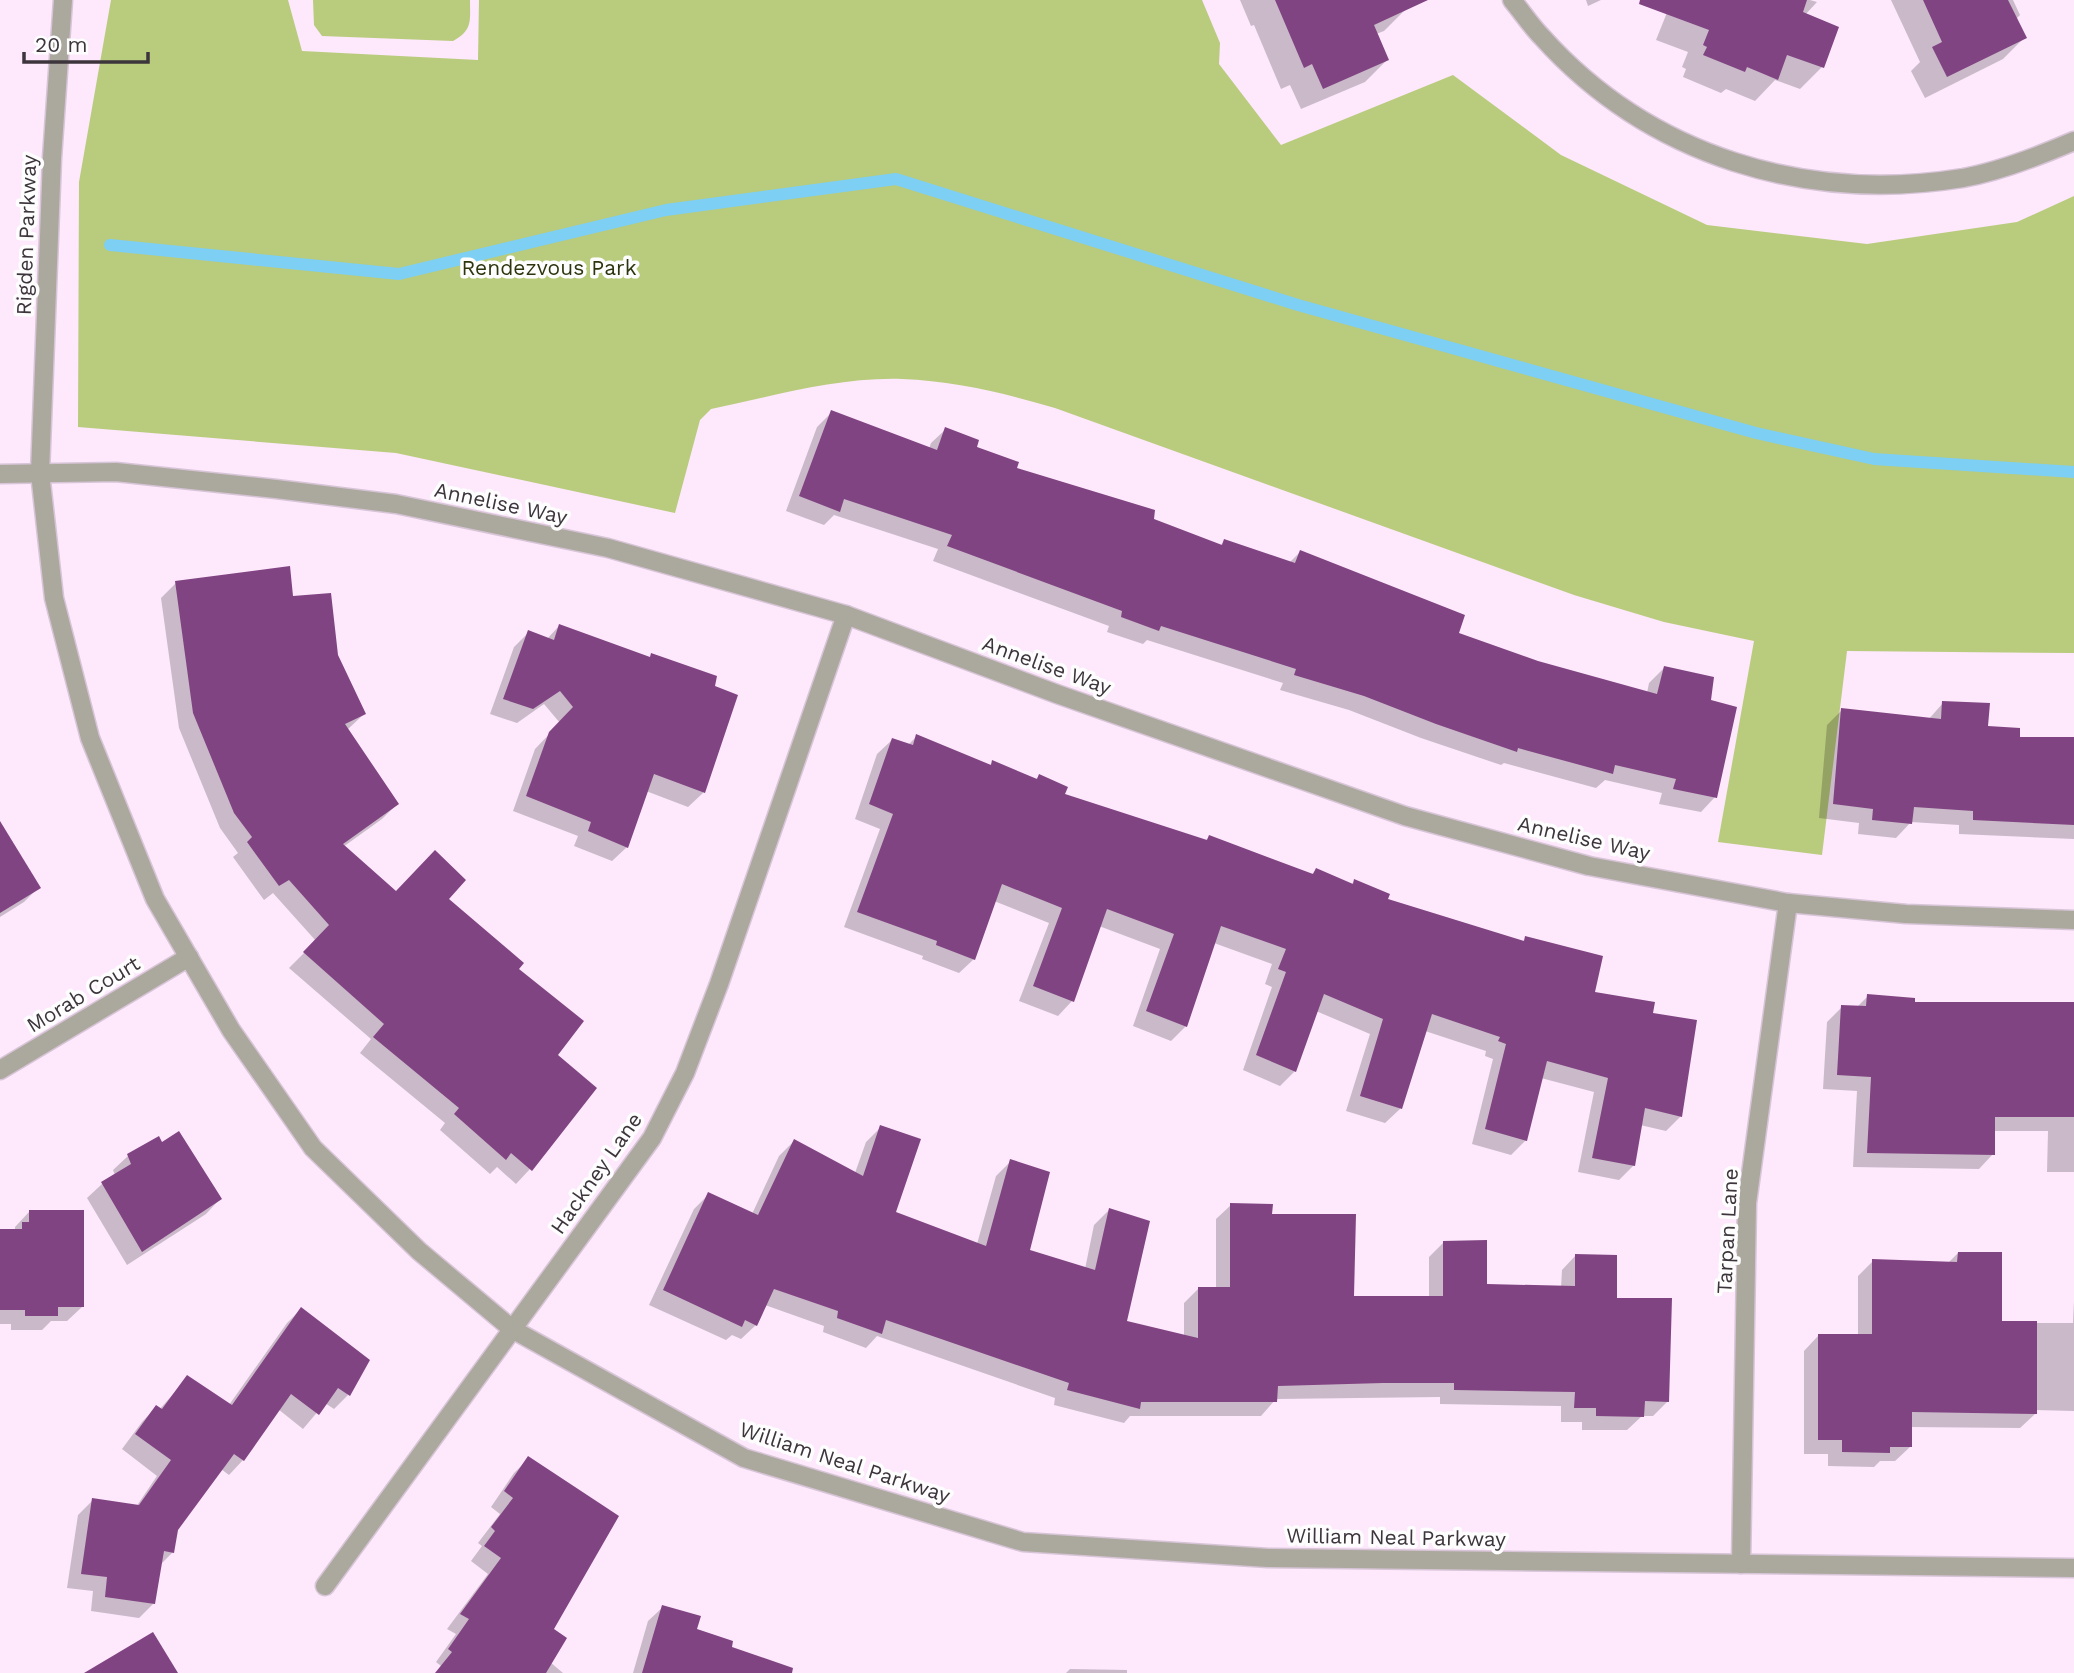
<svg xmlns="http://www.w3.org/2000/svg" width="2074" height="1673" viewBox="0 0 2074 1673" font-family="'Work Sans',sans-serif">
<style>
.green{fill:#b9cb7c}
.shadow{fill:#0003}
.lines{fill:none;stroke-linecap:round;stroke-linejoin:round}
.stream{stroke:#7dcff4;stroke-width:12}
.building{fill:#814482}
.minor-casing{stroke:#d7c4d6;stroke-width:21}
.minor{stroke:#aba89e;stroke-width:18}
.labels{text-anchor:middle;dominant-baseline:central;stroke-width:7;stroke-linejoin:round;paint-order:stroke}
.street-label{font-size:21px;fill:#3d353c;stroke:#fdfdfd}
.park-label{font-size:21px;fill:#2d350e;stroke:#fdfdfd}
</style>
<rect width="100%" height="100%" fill="#fde8fc"/>
<g class="green">
<path d="M111 0H288L302 51 478 60 479 0H1202L1220 43 1219 64 1281 145 1453 75 1561 155 1707 225 1867 244 2017 222 2074 196V653L1847 651 1822 855 1718 842 1754 641 1664 622 1574 595 1055 408C1004 393 955 381 902 379 838 377 773 396 711 409L700 420 675 513 396 453 78 427 79 182Z"/>
<path d="M313 0H470C470 21 473 30 453 41L322 36 314 25Z"/>
</g>
<g class="shadow">
<polygon points="1240,0 1403,0 1406,9 1384,31 1376,34 1387,60 1365,82 1301,109 1290,85 1281,89 1254,25 1251,26"/>
<polygon points="1586,0 1601,0 1588,6"/>
<polygon points="1672,0 1810,0 1817,2 1805,15 1822,67 1800,89 1775,80 1755,101 1726,89 1721,93 1683,77 1686,69 1682,67 1688,52 1656,40"/>
<polygon points="1891,0 2013,0 2020,15 2016,19 2025,37 2003,59 1925,98 1911,71 1920,62"/>
<polygon points="832,412 929,449 931,443 946,429 1015,469 1220,546 1224,541 1289,563 1300,552 1456,634 1537,662 1647,693 1649,683 1664,668 1709,701 1715,797 1701,812 1659,804 1662,793 1605,780 1596,788 1504,763 1501,765 1421,738 1349,710 1280,690 1283,683 1147,640 1143,644 1107,632 1109,626 933,561 938,549 834,515 824,525 786,511 817,427"/>
<polygon points="176,583 292,598 336,655 364,714 347,730 397,804 382,819 343,847 396,893 446,899 517,970 555,1055 530,1169 516,1184 497,1167 490,1174 440,1130 445,1123 360,1053 371,1039 289,968 316,941 273,893 264,900 233,857 238,853 220,828 179,728 161,598"/>
<polygon points="559,626 649,658 652,655 712,687 735,696 703,793 688,807 646,791 627,847 612,861 574,846 578,836 513,811 535,749 560,723 544,704 517,723 490,714 514,647 529,632 547,639"/>
<polygon points="1943,703 1987,728 2018,739 2074,739 2074,839 1959,834 1959,825 1911,822 1896,838 1858,834 1859,823 1819,818 1827,725 1842,710 1928,720"/>
<polygon points="917,736 989,766 993,762 1035,780 1039,776 1063,796 1205,841 1209,837 1311,875 1316,870 1351,885 1354,881 1386,900 1522,942 1526,938 1593,993 1651,1015 1681,1116 1666,1131 1640,1125 1634,1165 1619,1180 1578,1172 1594,1092 1541,1078 1526,1140 1511,1155 1472,1144 1493,1059 1485,1056 1486,1051 1425,1031 1400,1109 1385,1123 1346,1111 1370,1034 1316,1011 1295,1071 1280,1086 1243,1070 1272,987 1265,984 1272,964 1214,943 1186,1026 1171,1041 1133,1026 1160,949 1099,926 1072,1001 1058,1016 1019,1001 1049,923 994,901 974,959 959,973 922,959 923,956 844,927 880,829 855,819 877,754 892,740 908,745"/>
<polygon points="0,822 39,887 24,902 0,917"/>
<polygon points="1868,996 1913,1003 2074,1002 2074,1172 2047,1172 2048,1131 1993,1131 1993,1154 1979,1169 1853,1167 1857,1091 1823,1089 1827,1022 1842,1007 1856,1008"/>
<polygon points="881,1127 894,1213 977,1244 996,1176 1011,1161 1028,1251 1085,1269 1094,1225 1109,1210 1125,1322 1184,1336 1184,1303 1199,1288 1216,1288 1216,1219 1231,1205 1271,1216 1352,1297 1429,1297 1429,1257 1444,1242 1485,1286 1561,1288 1562,1270 1576,1255 1615,1299 1668,1401 1653,1416 1642,1416 1627,1430 1582,1430 1582,1422 1561,1422 1561,1406 1440,1404 1440,1397 1276,1399 1261,1416 1130,1416 1124,1423 1054,1405 1055,1398 877,1336 866,1348 823,1332 824,1326 765,1305 756,1325 741,1339 732,1335 726,1340 649,1305 694,1209 709,1194 752,1214 779,1156 794,1141 855,1173 866,1142"/>
<polygon points="128,1156 220,1199 206,1214 127,1265 87,1198 102,1184 115,1175 113,1170"/>
<polygon points="29,1212 82,1307 67,1321 51,1321 42,1330 11,1330 11,1324 0,1324 0,1231 15,1231 15,1227"/>
<polygon points="1958,1253 2000,1323 2073,1323 2074,1301 2074,1411 2035,1410 2035,1414 2020,1428 1910,1427 1910,1447 1895,1461 1880,1461 1874,1467 1828,1466 1828,1454 1804,1454 1804,1351 1818,1336 1858,1336 1858,1276 1873,1261 1948,1263"/>
<polygon points="301,1309 348,1395 334,1409 325,1403 303,1429 278,1409 243,1460 229,1475 221,1469 176,1530 173,1552 160,1565 154,1603 139,1618 91,1611 93,1591 67,1588 78,1515 93,1500 136,1507 157,1476 122,1449 142,1422 156,1407 159,1410 188,1377 229,1405 287,1323"/>
<polygon points="528,1459 552,1629 550,1662 563,1673 450,1673 436,1662 456,1634 447,1629 488,1574 471,1561 482,1546 478,1543 500,1514 491,1507 514,1473"/>
<polygon points="663,1607 695,1631 779,1673 633,1673 648,1621"/>
<polygon points="1070,1669 1127,1670 1127,1673 1066,1673"/>
</g>
<g class="lines">
<polyline class="stream" points="110,245 399,274 666,210 896,179 1298,305 1756,433 1874,459 2074,472"/>
</g>
<g class="building">
<polygon points="1275,0 1428,0 1374,25 1389,60 1323,89 1312,64 1304,68"/>
<polygon points="1640,0 1807,0 1803,12 1839,27 1824,68 1787,55 1778,80 1747,67 1745,72 1703,55 1707,47 1703,45 1709,30 1639,4"/>
<polygon points="1923,0 2008,0 2027,38 1947,77 1932,47 1942,42"/>
<polygon points="831,410 937,450 945,427 979,440 977,447 1019,462 1017,468 1155,510 1154,519 1222,545 1224,539 1295,563 1300,550 1465,615 1459,633 1538,661 1657,694 1664,666 1714,677 1711,700 1737,707 1717,798 1673,789 1676,779 1615,765 1613,774 1518,748 1517,752 1436,724 1364,696 1294,675 1296,669 1161,626 1159,631 1121,617 1122,611 947,546 952,535 844,499 840,512 799,496"/>
<polygon points="290,566 293,596 331,593 338,655 366,714 345,724 399,804 343,844 396,891 435,850 466,880 449,899 524,963 519,969 584,1021 558,1055 597,1088 532,1171 511,1153 506,1160 454,1114 459,1108 373,1037 384,1024 303,952 329,925 289,880 279,886 247,842 252,837 234,813 193,713 175,581"/>
<polygon points="559,624 650,657 651,653 717,676 715,686 738,695 705,793 654,774 628,848 588,831 591,822 526,796 549,732 573,707 560,691 533,709 503,699 528,630 554,640"/>
<polygon points="1942,701 1990,703 1988,726 2020,728 2020,737 2074,737 2074,825 1973,820 1973,811 1914,807 1912,824 1872,820 1873,809 1833,804 1841,708 1941,719"/>
<polygon points="916,734 991,765 992,760 1037,779 1039,774 1068,787 1065,794 1207,840 1209,835 1313,874 1316,868 1353,884 1354,879 1390,894 1388,899 1524,941 1525,936 1603,956 1595,992 1655,1002 1653,1013 1697,1020 1682,1117 1645,1108 1635,1166 1592,1158 1608,1078 1547,1061 1527,1141 1485,1129 1506,1044 1498,1041 1500,1037 1432,1014 1402,1109 1360,1096 1383,1019 1324,994 1296,1072 1256,1055 1286,972 1278,969 1286,949 1221,926 1187,1027 1146,1011 1174,934 1107,909 1074,1002 1033,986 1062,908 1002,884 975,960 936,945 937,941 857,912 893,814 869,804 892,738 913,745"/>
<polygon points="0,821 41,888 0,913"/>
<polygon points="1867,994 1915,998 1915,1002 2074,1002 2074,1117 1995,1117 1995,1155 1867,1153 1871,1077 1837,1075 1841,1005 1866,1006"/>
<polygon points="880,1125 921,1139 896,1212 986,1246 1010,1159 1050,1172 1030,1250 1095,1270 1109,1208 1150,1221 1127,1321 1198,1338 1198,1287 1230,1287 1230,1203 1273,1204 1272,1214 1356,1214 1354,1296 1443,1296 1443,1241 1487,1240 1487,1284 1575,1286 1575,1254 1617,1255 1617,1298 1672,1298 1669,1402 1645,1401 1644,1417 1596,1416 1596,1408 1574,1408 1575,1392 1454,1390 1454,1383 1383,1383 1278,1386 1277,1402 1141,1402 1140,1409 1067,1390 1069,1383 886,1320 882,1334 837,1318 838,1311 774,1289 757,1326 745,1320 742,1327 663,1290 708,1192 758,1215 794,1139 863,1176"/>
<polygon points="179,1131 222,1199 142,1252 101,1182 131,1164 127,1154 159,1136 162,1142"/>
<polygon points="29,1210 84,1210 84,1307 58,1307 58,1316 25,1316 25,1310 0,1310 0,1229 22,1229 22,1222 29,1222"/>
<polygon points="1958,1252 2002,1252 2002,1321 2037,1321 2037,1414 1912,1412 1912,1447 1890,1447 1890,1453 1842,1452 1842,1440 1818,1440 1818,1334 1872,1334 1872,1259 1957,1262"/>
<polygon points="301,1307 370,1360 350,1396 338,1388 319,1415 291,1394 244,1461 234,1454 178,1530 174,1553 164,1551 155,1604 105,1597 107,1577 81,1574 92,1498 139,1505 171,1460 135,1434 156,1405 162,1409 187,1375 232,1405"/>
<polygon points="528,1456 619,1516 554,1629 567,1638 546,1673 435,1673 452,1652 448,1649 469,1619 460,1614 501,1558 484,1546 495,1531 491,1527 513,1498 504,1491"/>
<polygon points="662,1605 701,1616 697,1629 733,1641 732,1647 793,1668 792,1673 642,1673"/>
<polygon points="153,1632 178,1673 84,1673"/>
</g>
<g class="lines">
<g class="minor-casing">
<g id="minor">
<polyline points="63,0 52,158 40,473 54,598 90,738 155,899 231,1030 313,1148 419,1251 512,1329 744,1458 1023,1542 1268,1558 2074,1568"/>
<path d="M1512 0C1522 12 1531 26 1542 37 1650 157 1806 203 1963 178 2001 171 2039 156 2074 141"/>
<polyline points="0,474 116,472 276,489 396,504 608,548 846,615 1057,694 1405,816 1589,866 1788,903 1906,914 2074,920"/>
<polyline points="0,1070 189,957"/>
<polyline points="1741,1564 1747,1203 1788,903"/>
<polyline points="325,1586 652,1138 685,1073 719,984 846,615"/>
</g>
</g>
<use href="#minor" class="minor"/>
</g>
<g class="labels">
<g class="street-label">
<text transform="translate(26 235) rotate(-88)">Rigden Parkway</text>
<text transform="translate(501 503) rotate(12)">Annelise Way</text>
<text transform="translate(1047 665) rotate(20)">Annelise Way</text>
<text transform="translate(1584 838) rotate(13)">Annelise Way</text>
<text transform="translate(83 994) rotate(-31)">Morab Court</text>
<text transform="translate(596 1173) rotate(-55)">Hackney Lane</text>
<text transform="translate(1727 1231) rotate(-87)">Tarpan Lane</text>
<text transform="translate(845 1462) rotate(18)">William Neal Parkway</text>
<text transform="translate(1396 1537) rotate(1)">William Neal Parkway</text>
</g>
<g class="park-label">
<text x="549" y="267">Rendezvous Park</text>
</g>
</g>
<path d="M24 52v10h124v-10" fill="none" stroke="#3d353c" stroke-width="3.5"/>
<text x="35" y="52" font-size="21" fill="#3d353c" stroke="#fdfdfd" stroke-width="5" paint-order="stroke">20 m</text>
</svg>
